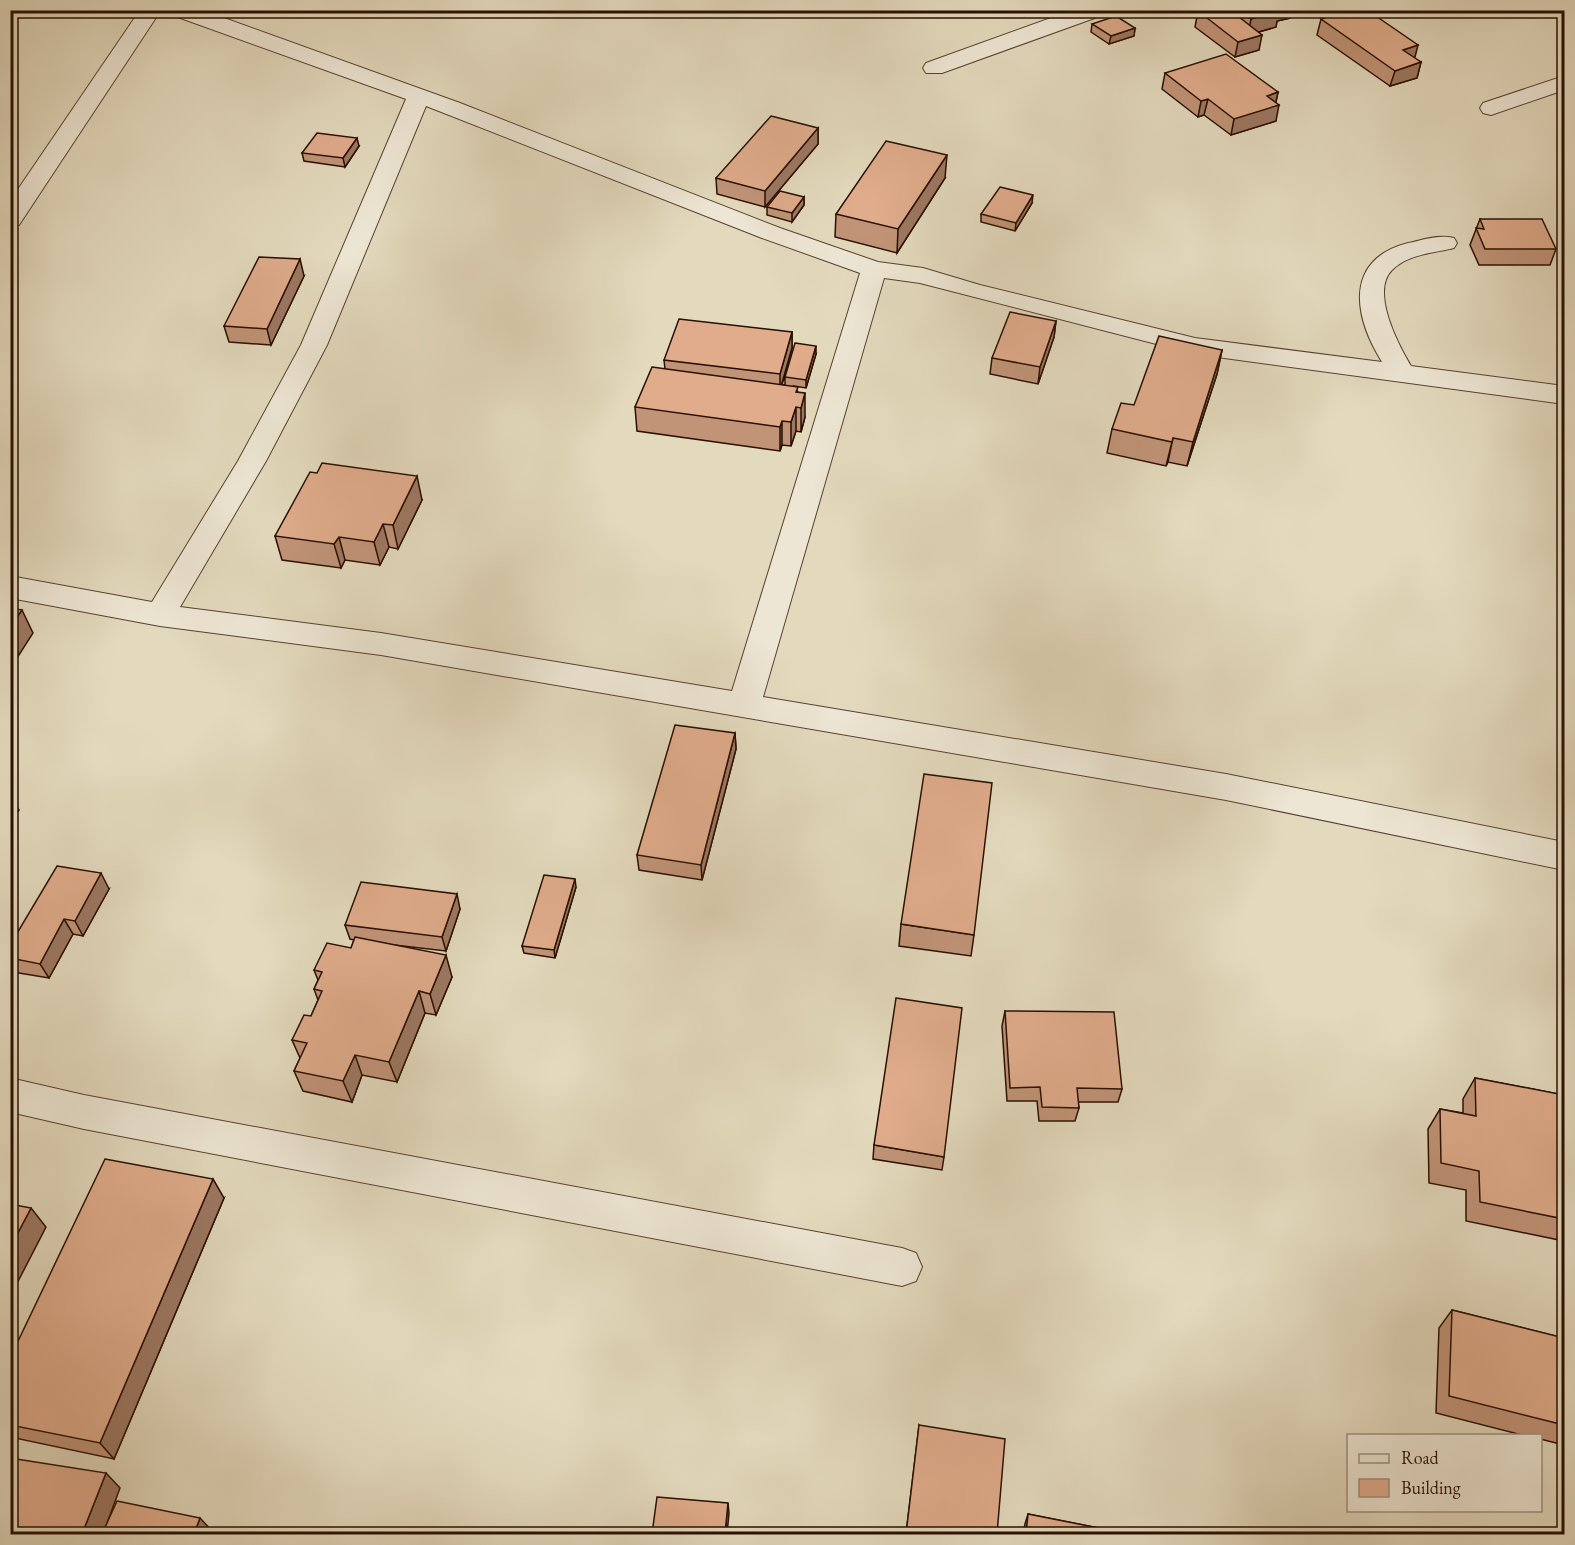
<svg xmlns="http://www.w3.org/2000/svg" width="1575" height="1545" viewBox="0 0 1575 1545" font-family="'EB Garamond',serif">
<style>
.lines{fill:none;stroke-linecap:round;stroke-linejoin:round}
.minor-casing{stroke:#57422f;stroke-width:2}
.minor{fill:#ede6d4;fill-rule:evenodd}
.wall{fill:#c19478;stroke:#280f00;stroke-width:1.5}
.shaded-wall{fill:#9d7862;stroke:#280f00;stroke-width:1.5}
.building{fill:#e0ac8c;stroke:#280f00;stroke-width:1.5}
</style>
<rect width="100%" height="100%" fill="#e3d9bd"/>
<filter id="stains"><feTurbulence type="fractalNoise" baseFrequency=".00333" numOctaves="4"/><feColorMatrix values="0 0 0 0 .2 0 0 0 0 .09 0 0 0 0 .02 0 0 0 .5 -.17"/></filter>
<radialGradient id="worn" r=".72"><stop offset=".6" stop-color="#630" stop-opacity="0"/><stop offset="1" stop-color="#630" stop-opacity=".3"/></radialGradient>
<g class="lines">
<g class="minor-casing">
<g id="minor">
<polygon points="140,10 161,10 19,225 10,227 10,201"/>
<path d="M170 10H202L460 103 780 228 878 262 923 268 980 285 1195 338 1382 362C1354 317 1343 260 1408 243 1423 240 1439 234 1454 238L1457 243 1454 248C1434 253 1408 254 1392 270 1370 292 1399 346 1411 366L1564 386V404L1195 354 920 283 884 278 763 697 1226 774 1564 842V870L1226 800 381 655 160 626 10 598V576L152 602 238 461 301 345 406 99 172 15ZM426 106 762 238 860 273 732 691 381 633 180 607 266 461 327 345Z"/>
<polygon points="1073,10 1105,10 1103,15 942,73 926,73 923,68 926,63"/>
<polygon points="1564,76 1564,90 1491,115 1483,113 1480,108 1483,103"/>
<polygon points="10,1078 84,1095 902,1248 916,1253 922,1267 916,1281 902,1286 84,1129 10,1112"/>
</g>
</g>
<use href="#minor" class="minor"/>
</g>
<g class="wall">
<polygon points="1200,10 1292,10 1290,18 1277,21 1276,27 1259,32 1259,50 1235,57 1195,27 1198,11"/>
<polygon points="1321,19 1421,62 1417,78 1390,86 1317,35"/>
<polygon points="1092,24 1135,28 1134,36 1109,44 1091,32"/>
<polygon points="1165,73 1278,92 1276,102 1276,121 1231,135 1204,115 1198,117 1162,89"/>
<polygon points="818,128 818,144 765,207 717,194 716,178"/>
<polygon points="359,146 345,167 304,161 302,153"/>
<polygon points="945,178 897,253 835,237 836,214"/>
<polygon points="804,197 804,205 792,222 767,215 767,207"/>
<polygon points="1032,203 1015,231 981,222 981,214"/>
<polygon points="1480,219 1556,249 1550,265 1479,265 1470,245"/>
<polygon points="304,276 271,345 229,342 224,326"/>
<polygon points="1056,321 1054,337 1038,384 990,374 992,358"/>
<polygon points="792,332 792,348 782,385 785,385 785,377 816,354 806,388 794,386 798,392 805,417 801,432 796,431 791,446 782,445 780,451 637,431 635,407 665,369 664,360"/>
<polygon points="1222,350 1217,374 1187,466 1168,462 1166,466 1107,453 1112,429 1134,405"/>
<polygon points="422,500 398,549 389,547 380,565 345,560 341,568 282,560 275,536"/>
<polygon points="735,733 736,749 702,880 639,870 637,855"/>
<polygon points="576,887 555,958 524,953 522,946"/>
<polygon points="109,889 83,936 73,934 49,978 13,972 10,968 10,945"/>
<polygon points="460,909 446,951 394,945 452,977 436,1015 425,1013 397,1082 362,1075 352,1102 303,1091 294,1071 300,1058 292,1040 311,1016 318,1000 314,989 318,980 314,970 351,948 354,940 350,939 345,925"/>
<polygon points="901,924 974,935 971,956 899,946"/>
<polygon points="1005,1011 1122,1089 1118,1102 1078,1102 1079,1108 1075,1121 1039,1121 1037,1101 1007,1101 1002,1026"/>
<polygon points="1475,1078 1564,1095 1564,1241 1466,1221 1466,1190 1429,1183 1428,1129 1440,1109 1463,1113 1463,1099"/>
<polygon points="874,1145 944,1157 942,1170 873,1159"/>
<polygon points="224,1198 114,1459 10,1437 10,1358"/>
<polygon points="1452,1310 1564,1338 1564,1445 1540,1439 1540,1436 1526,1436 1436,1413 1439,1328"/>
<polygon points="919,1425 997,1534 906,1534"/>
<polygon points="1028,1514 1129,1534 1023,1534 1025,1524"/>
</g>
<g class="shaded-wall">
<polygon points="1273,10 1292,10 1290,18 1277,21 1276,27 1248,35 1251,19"/>
<polygon points="1135,28 1134,36 1109,44 1111,36"/>
<polygon points="1262,35 1259,50 1235,57 1238,42"/>
<polygon points="1418,45 1414,61 1403,50"/>
<polygon points="1421,62 1417,78 1390,86 1395,71"/>
<polygon points="1278,92 1275,106 1279,105 1276,121 1231,135 1234,119 1267,96"/>
<polygon points="1208,99 1204,115 1198,117 1201,101"/>
<polygon points="818,128 818,144 765,207 765,191"/>
<polygon points="357,138 359,146 345,167 343,158"/>
<polygon points="947,155 945,178 897,253 898,229"/>
<polygon points="1033,195 1032,203 1015,231 1016,223"/>
<polygon points="804,197 804,205 792,222 792,213"/>
<polygon points="300,259 304,276 271,345 267,329"/>
<polygon points="1056,321 1054,337 1038,384 1040,367"/>
<polygon points="792,332 792,348 780,390 780,374"/>
<polygon points="816,346 816,354 806,388 806,380"/>
<polygon points="1222,350 1217,374 1187,466 1193,442"/>
<polygon points="805,393 805,417 801,432 801,408"/>
<polygon points="796,407 796,431 791,446 791,422"/>
<polygon points="782,421 782,445 780,451 780,427"/>
<polygon points="1173,438 1168,462 1166,466"/>
<polygon points="417,476 422,500 398,549 393,525"/>
<polygon points="383,524 389,547 380,565 374,542"/>
<polygon points="339,537 345,560 341,568 334,544"/>
<polygon points="22,610 33,633 10,669 10,627"/>
<polygon points="735,733 736,749 702,880 701,865"/>
<polygon points="10,794 19,810 10,825"/>
<polygon points="101,873 109,889 83,936 75,921"/>
<polygon points="575,879 576,887 555,958 554,950"/>
<polygon points="457,894 460,909 446,951 442,937"/>
<polygon points="64,919 73,934 49,978 40,964"/>
<polygon points="446,955 452,977 436,1015 430,994"/>
<polygon points="419,991 425,1013 397,1082 389,1062"/>
<polygon points="355,1055 362,1075 352,1102 343,1081"/>
<polygon points="213,1179 224,1198 114,1459 100,1443"/>
<polygon points="31,1208 46,1227 10,1297 10,1248"/>
<polygon points="106,1473 120,1488 103,1534 82,1534"/>
<polygon points="728,1503 729,1513 727,1534 725,1534"/>
<polygon points="200,1518 213,1532 212,1534 194,1534"/>
</g>
<g class="building">
<polygon points="1200,10 1230,10 1262,35 1238,42 1198,11"/>
<polygon points="1239,10 1278,10 1280,11 1251,19"/>
<polygon points="1347,11 1355,17 1370,12 1418,45 1403,50 1421,62 1395,71 1321,19"/>
<polygon points="1116,16 1135,28 1111,36 1092,24"/>
<polygon points="1226,54 1278,92 1267,96 1279,105 1234,119 1208,99 1201,101 1165,73"/>
<polygon points="771,116 818,128 765,191 716,178"/>
<polygon points="317,133 357,138 343,158 302,153"/>
<polygon points="886,141 947,155 898,229 836,214"/>
<polygon points="1000,187 1033,195 1016,223 981,214"/>
<polygon points="780,191 804,197 792,213 767,207"/>
<polygon points="1480,219 1542,219 1556,249 1485,249 1476,228 1484,229"/>
<polygon points="259,257 300,259 267,329 224,326"/>
<polygon points="1010,312 1056,321 1040,367 992,358"/>
<polygon points="679,319 792,332 780,374 664,360"/>
<polygon points="1159,336 1222,350 1193,442 1173,438 1172,442 1112,429 1121,403 1134,405"/>
<polygon points="795,343 816,346 806,380 785,377"/>
<polygon points="652,367 798,387 796,392 805,393 801,408 796,407 791,422 782,421 780,427 635,407"/>
<polygon points="322,463 417,476 393,525 383,524 374,542 339,537 334,544 275,536 310,472 317,473"/>
<polygon points="10,608 22,610 10,627"/>
<polygon points="675,725 735,733 701,865 637,855"/>
<polygon points="924,774 992,783 974,935 901,924"/>
<polygon points="57,866 101,873 75,921 64,919 40,964 10,958 10,945"/>
<polygon points="544,875 575,879 554,950 522,946"/>
<polygon points="361,882 457,894 442,937 345,925"/>
<polygon points="355,937 446,955 430,994 419,991 389,1062 355,1055 343,1081 294,1071 307,1043 292,1040 304,1015 311,1016 322,991 314,989 322,972 314,970 327,943 351,948"/>
<polygon points="896,998 962,1008 944,1157 874,1145"/>
<polygon points="1005,1011 1114,1012 1122,1089 1077,1088 1079,1108 1042,1107 1040,1087 1010,1088"/>
<polygon points="1475,1078 1564,1095 1564,1219 1480,1202 1479,1171 1441,1163 1440,1109 1476,1116"/>
<polygon points="105,1159 213,1179 100,1443 10,1425 10,1358"/>
<polygon points="10,1204 31,1208 10,1248"/>
<polygon points="1452,1310 1564,1338 1564,1425 1449,1396"/>
<polygon points="919,1425 1005,1439 997,1534 906,1534"/>
<polygon points="10,1458 106,1473 82,1534 10,1534"/>
<polygon points="657,1497 728,1503 725,1534 652,1534"/>
<polygon points="117,1501 200,1518 194,1534 102,1534"/>
<polygon points="1028,1514 1129,1534 1026,1534"/>
<polygon points="287,1530 322,1534 286,1534"/>
</g>
<rect width="1575" height="1545" fill="none" stroke="#e3d9bd" stroke-width="36"/>
<rect x="12" y="12" width="1551" height="1521" fill="none" stroke="#280f00" stroke-width="3"/>
<rect x="18" y="18" width="1539" height="1509" fill="none" stroke="#280f00" stroke-width="1.5"/>
<rect x="1347" y="1434" width="195" height="78" fill="#ede6d4" stroke="#9e907f" stroke-width="1.5"/>
<rect x="1359" y="1454" width="30" height="9" fill="#ede6d4" stroke="#9e907f" stroke-width="1.5"/>
<text x="1401" y="1464" font-size="18" fill="#280f00">Road</text>
<rect x="1359" y="1479" width="30" height="18" fill="#e0ac8c" stroke="#9e907f" stroke-width="1.5"/>
<text x="1401" y="1494" font-size="18" fill="#280f00">Building</text>
<rect width="100%" height="100%" filter="url(#stains)"/>
<rect width="100%" height="100%" fill="url(#worn)"/>
</svg>
